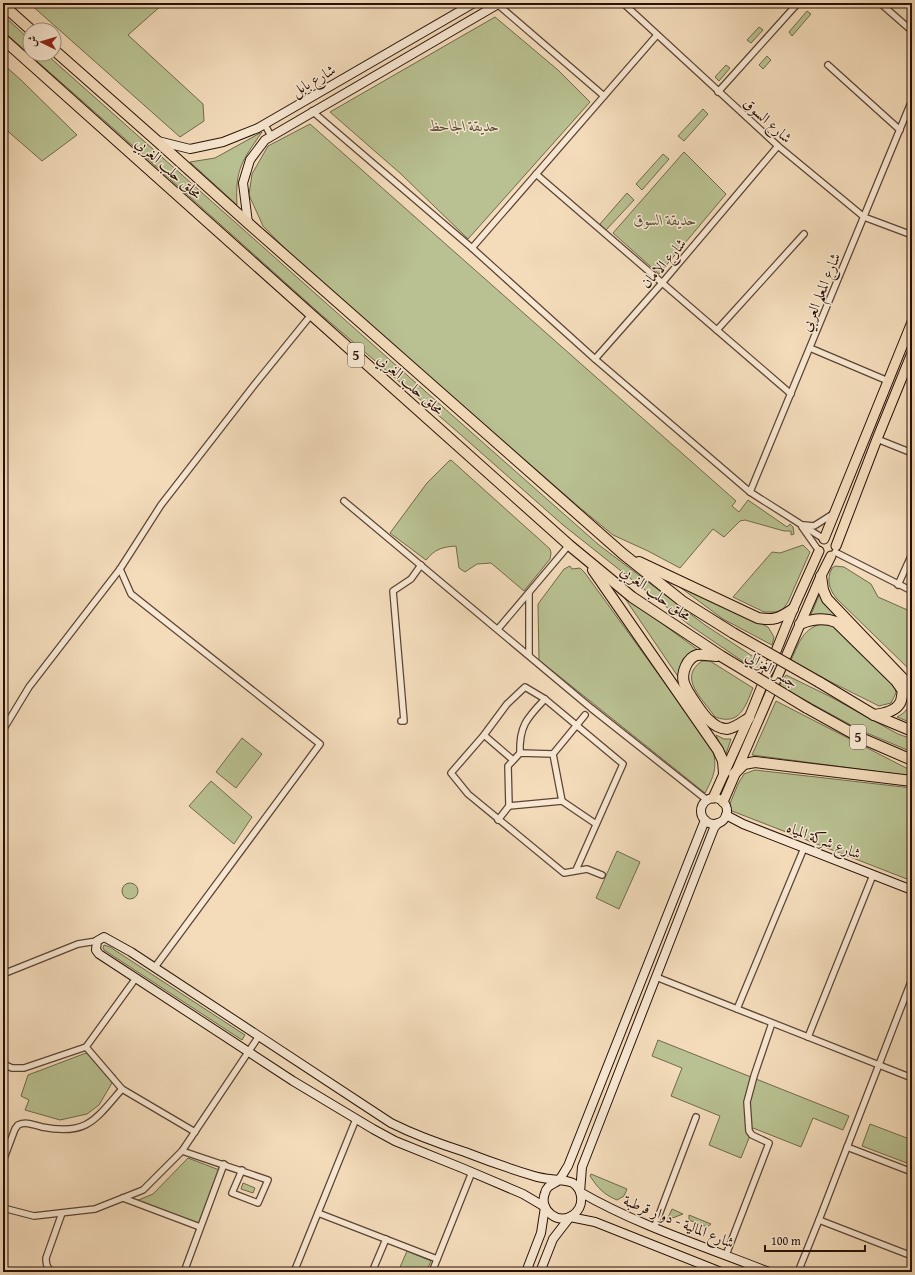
<svg xmlns="http://www.w3.org/2000/svg" width="915" height="1275" viewBox="0 0 915 1275" font-family="'Gentium Book Plus',Amiri,serif">
<style>
.green{fill:#b9c192;stroke:#70694c}
.lines{fill:none;stroke-linecap:round;stroke-linejoin:round}
.street-casing{stroke:#5b4434;stroke-width:8}
.secondary-casing{stroke:#281107;stroke-width:10}
.primary-casing{stroke:#281107;stroke-width:11}
.highway-casing{stroke:#281107;stroke-width:12}
.street{stroke:#f8e8d3;stroke-width:5.5}
.secondary{stroke:#f8e8d3;stroke-width:8}
.primary{stroke:#f4dcbb;stroke-width:9}
.highway{stroke:#f4dcbb;stroke-width:10}
.highway-bridge-casing{stroke:#281107;stroke-width:12;stroke-linecap:butt}
.highway-bridge{stroke:#f4dcbb;stroke-width:10}
.labels{text-anchor:middle;dominant-baseline:central;stroke-width:3;stroke-linejoin:round;paint-order:stroke}
.shield{fill:#f8e8d3;stroke:#665244;stroke-width:1}
.shield-label{font-size:14px;font-weight:bold;fill:#281107}
.street-label{font-size:15px;fill:#281107;stroke:#f8e8d3}
.park-label{font-size:15px;font-style:italic;fill:#5b4f38;stroke:#f8e8d3}
</style>
<rect width="100%" height="100%" fill="#f4dcbb"/>
<filter id="stains"><feTurbulence type="fractalNoise" baseFrequency=".005" numOctaves="4"/><feColorMatrix values="0 0 0 0 .2 0 0 0 0 .09 0 0 0 0 .02 0 0 0 .5 -.17"/></filter>
<radialGradient id="worn" r=".72"><stop offset=".6" stop-color="#630" stop-opacity="0"/><stop offset="1" stop-color="#630" stop-opacity=".3"/></radialGradient>
<g class="green">
<polygon points="29,3 162,3 163,4 128,35 203,104 204,121 180,137"/>
<polygon points="807,11 811,14 792,36 789,32"/>
<polygon points="3,15 30,40 30,54 46,54 489,448 599,545 705,625 763,663 757,671 688,624 563,525 452,427 317,311 132,145 3,31"/>
<polygon points="495,17 558,70 590,102 468,239 401,174 330,112"/>
<polygon points="759,27 763,30 751,43 747,40"/>
<polygon points="767,56 771,60 763,69 759,65"/>
<polygon points="3,64 22,81 77,135 42,161 3,127"/>
<polygon points="726,65 730,68 719,81 715,77"/>
<polygon points="703,109 708,114 684,141 678,136"/>
<polygon points="310,124 736,501 732,506 739,512 748,500 787,527 790,524 793,527 794,534 791,535 791,531 784,531 745,520 740,521 724,537 713,529 680,568 648,551 613,535 579,507 297,261 263,226 249,195 252,174 268,146"/>
<path d="M262 132C242 161 235 169 237 205L190 162 215 158Z"/>
<polygon points="684,152 726,194 659,274 613,233"/>
<polygon points="663,154 669,159 642,190 636,184"/>
<polygon points="627,193 634,200 606,230 600,224"/>
<path d="M451 460 550 549 551 553 550 559 524 591 491 563 477 564 465 572 459 568 456 546C442 547 435 549 426 560L390 533 427 483 449 461Z"/>
<polygon points="803,545 810,552 788,602 783,609 778,612 764,612 733,597 772,552 780,553"/>
<path d="M570 566 572 569 580 568 585 573 712 748C718 767 714 776 705 793L539 660 538 604 564 569Z"/>
<path d="M835 566 844 567 871 584 878 597 912 612V672L837 599C829 589 826 580 832 568Z"/>
<polygon points="662,574 768,627 774,637 772,645 723,619"/>
<polygon points="820,593 823,602 837,617 828,615 810,617"/>
<path d="M622 594 698 650C686 660 679 662 679 678Z"/>
<path d="M824 623 834 624 856 645 895 687 896 693 891 703 879 706 829 681 791 660C800 641 802 629 824 623Z"/>
<path d="M702 661H710L753 688C745 707 740 726 715 717 703 699 677 678 702 661Z"/>
<polygon points="786,675 829,696 898,734 912,739 912,752 862,731 779,686"/>
<path d="M912 697V723L897 717C907 712 909 707 912 697Z"/>
<polygon points="776,701 912,771 912,776 752,755"/>
<polygon points="716,735 724,739 731,739 725,757"/>
<polygon points="242,738 262,754 236,788 216,772"/>
<polygon points="755,770 912,788 912,881 732,811 729,806 738,784 744,774"/>
<polygon points="211,781 252,817 234,844 189,806"/>
<polygon points="617,851 640,862 619,909 596,898"/>
<circle cx="130" cy="891" r="8"/>
<polygon points="104,945 110,947 245,1035 242,1040 104,950 103,948"/>
<polygon points="658,1040 849,1116 843,1130 813,1118 801,1147 753,1128 741,1158 709,1145 720,1116 671,1096 682,1068 652,1056"/>
<polygon points="86,1053 116,1076 99,1105 87,1114 60,1120 25,1110 29,1100 21,1096 28,1075"/>
<polygon points="870,1124 912,1140 912,1165 862,1146"/>
<polygon points="188,1158 222,1171 202,1222 196,1223 136,1201 153,1194"/>
<path d="M591 1174 627 1189 624 1196 617 1200C603 1194 598 1188 590 1176Z"/>
<polygon points="243,1183 255,1188 253,1193 241,1189"/>
<polygon points="672,1209 683,1214 667,1220"/>
<polygon points="689,1215 711,1224 707,1227 689,1220"/>
<polygon points="407,1251 431,1261 426,1272 398,1272"/>
</g>
<g class="lines">
<g class="street-casing">
<g id="street">
<polyline points="496,3 604,96"/>
<polyline points="623,3 778,146 864,217 912,235"/>
<polyline points="880,3 912,31"/>
<polyline points="828,65 900,130"/>
<polyline points="718,92 798,3"/>
<polyline points="312,111 472,248 595,359 750,492 824,539"/>
<polyline points="265,125 271,136"/>
<polyline points="536,174 791,394"/>
<polyline points="472,248 657,35"/>
<polyline points="717,330 804,234"/>
<polyline points="810,348 888,381"/>
<polyline points="595,359 662,283 778,146"/>
<polyline points="877,439 912,453"/>
<polyline points="750,492 912,100"/>
<polyline points="344,501 591,708 707,800"/>
<polyline points="804,525 814,526 833,514"/>
<polyline points="802,527 819,551"/>
<polyline points="835,552 912,591"/>
<polyline points="120,569 131,594 320,744 155,967"/>
<polyline points="898,585 912,554"/>
<polyline points="529,593 529,655"/>
<polyline points="498,629 569,545"/>
<polyline points="401,721 404,721 393,591 411,579 421,565"/>
<polyline points="3,730 29,687 120,569 161,505 255,384 311,315"/>
<polyline points="484,735 513,760"/>
<polygon points="520,753 553,754 562,801 509,806 508,766"/>
<path d="M520 753C519 726 527 718 545 699"/>
<polyline points="553,754 585,715"/>
<polyline points="562,801 596,824"/>
<polyline points="498,820 509,806"/>
<polyline points="576,870 623,764 545,699 525,687 507,704 484,735 451,773 468,794 564,873 587,869 602,875"/>
<polyline points="3,974 78,944 97,941"/>
<polyline points="656,977 912,1078"/>
<polyline points="737,1009 804,848"/>
<polyline points="808,1037 873,875"/>
<polyline points="86,1047 136,978"/>
<polyline points="3,1064 12,1068 24,1068 86,1047 122,1089"/>
<polyline points="847,1147 912,1172"/>
<polyline points="182,1151 268,1180 258,1203 232,1193 242,1170"/>
<path d="M3 1161 15 1129 18 1125C26 1121 34 1125 42 1127 87 1136 95 1120 122 1089L195 1132"/>
<polyline points="123,1198 200,1227"/>
<polyline points="3,1208 34,1216 95,1209 143,1190 182,1151 259,1036"/>
<polyline points="318,1213 437,1259"/>
<polyline points="819,1220 912,1256"/>
<polyline points="654,1228 696,1117"/>
<polyline points="726,1255 769,1143 752,1135 749,1131 747,1102 754,1076 772,1023"/>
<path d="M54 1272C47 1269 46 1265 46 1258L62 1213"/>
<polyline points="184,1272 224,1164"/>
<polyline points="294,1272 356,1119"/>
<polyline points="372,1272 386,1239"/>
<polyline points="432,1272 472,1172"/>
<polyline points="798,1272 819,1220 912,979"/>
</g>
</g>
<g class="secondary-casing">
<g id="secondary">
<polyline points="158,141 190,149 223,142 258,128 474,3"/>
<polyline points="248,223 243,183 250,160 265,140 500,3"/>
<circle cx="714" cy="811" r="13"/>
<polyline points="726,815 743,824 912,890"/>
<path d="M718 823 714 828 582 1167 580 1192C639 1226 706 1247 769 1272"/>
<path d="M545 1207 523 1194 462 1168 395 1141 373 1129 293 1081 99 954 96 950 97 941 104 937 131 952 391 1123C415 1135 440 1144 465 1152 488 1161 511 1169 534 1176 544 1180 566 1179 573 1183 584 1191 584 1207 573 1215 559 1226 538 1210 545 1193 547 1185 552 1185 558 1181 562 1177 565 1170 568 1166L705 820"/>
<polyline points="570,1217 595,1222 721,1272"/>
<polyline points="526,1272 541,1233 545,1207"/>
<polyline points="540,1272 553,1239 570,1217"/>
</g>
</g>
<g class="primary-casing">
<g id="primary">
<polyline points="824,539 912,322"/>
<polyline points="836,546 877,439 912,353"/>
<polyline points="713,798 749,718 793,609 819,551"/>
<polyline points="723,802 821,576 831,556"/>
</g>
</g>
<g class="highway-casing">
<g id="highway">
<polyline points="3,5 31,30"/>
<polyline points="3,39 569,545 632,597 721,656"/>
<polyline points="54,50 157,141 248,223 623,554 682,601 733,633"/>
<path d="M639 562 758 618C774 621 780 618 793 609"/>
<polyline points="593,570 718,750 723,761 724,773"/>
<polyline points="821,576 823,590 827,599 912,688"/>
<path d="M800 624C812 619 823 617 836 622L896 681 903 691C902 694 902 700 900 703 895 712 883 714 874 715"/>
<path d="M719 656C713 656 704 654 697 655 687 658 681 673 684 683 686 690 704 717 710 721 714 725 721 729 727 729 735 728 742 722 749 718"/>
<polyline points="819,682 874,715 912,731"/>
<polyline points="807,708 861,738 912,760"/>
<polyline points="734,774 744,764 755,762 912,781"/>
</g>
</g>
<use href="#street" class="street"/>
<use href="#secondary" class="secondary"/>
<use href="#primary" class="primary"/>
<use href="#highway" class="highway"/>
<g class="highway-bridge-casing">
<g id="highway-bridge">
<polyline points="733,633 819,682"/>
<polyline points="721,656 807,708"/>
</g>
</g>
<use href="#highway-bridge" class="highway-bridge"/>
</g>
<g class="labels">
<g class="shield">
<rect x="348" y="343" width="16" height="24" rx="3"/>
<rect x="850" y="725" width="16" height="24" rx="3"/>
</g>
<g class="shield-label">
<text x="356" y="355">5</text>
<text x="858" y="737">5</text>
</g>
<g class="street-label">
<text transform="translate(313 80) rotate(-30)">شارع بابل</text>
<text transform="translate(768 120) rotate(42)">شارع السوق</text>
<text transform="translate(169 168) rotate(42)">محلق حلب الغربي</text>
<text transform="translate(663 263) rotate(-49)">شارع الامان</text>
<text transform="translate(820 292) rotate(-68)">شارع المعلم العربي</text>
<text transform="translate(411 384) rotate(42)">محلق حلب الغربي</text>
<text transform="translate(656 593) rotate(36)">محلق حلب الغربي</text>
<text transform="translate(772 669) rotate(31)">جسر الغزالي</text>
<text transform="translate(824 840) rotate(21)">شارع شركة المياه</text>
<text transform="translate(679 1221) rotate(22)">شارع المالية - دوار قرطبة</text>
</g>
<g class="park-label">
<text x="464" y="125">حديقة الجاحظ</text>
<text x="665" y="219">حديقة السوق</text>
</g>
</g>
<rect width="915" height="1275" fill="none" stroke="#f4dcbb" stroke-width="16"/>
<rect x="4" y="4" width="907" height="1267" fill="none" stroke="#281107" stroke-width="2"/>
<rect x="8" y="8" width="899" height="1259" fill="none" stroke="#281107"/>
<g transform="translate(42 42) rotate(275)"><circle r="19" fill="#f8e8d3" stroke="#a59281"/>
<path d="M0-3L7 15L0 10L-7 15Z" fill="#8f2418"/>
<text y="-6" font-size="11" font-weight="bold" text-anchor="middle" fill="#281107">ش</text>
</g>
<path d="M765 1245v6h100v-6" fill="none" stroke="#281107" stroke-width="2"/>
<text x="771" y="1245" font-size="12" fill="#281107" stroke="#f8e8d3" stroke-width="3" paint-order="stroke">100 m</text>
<rect width="100%" height="100%" filter="url(#stains)"/>
<rect width="100%" height="100%" fill="url(#worn)"/>
</svg>
